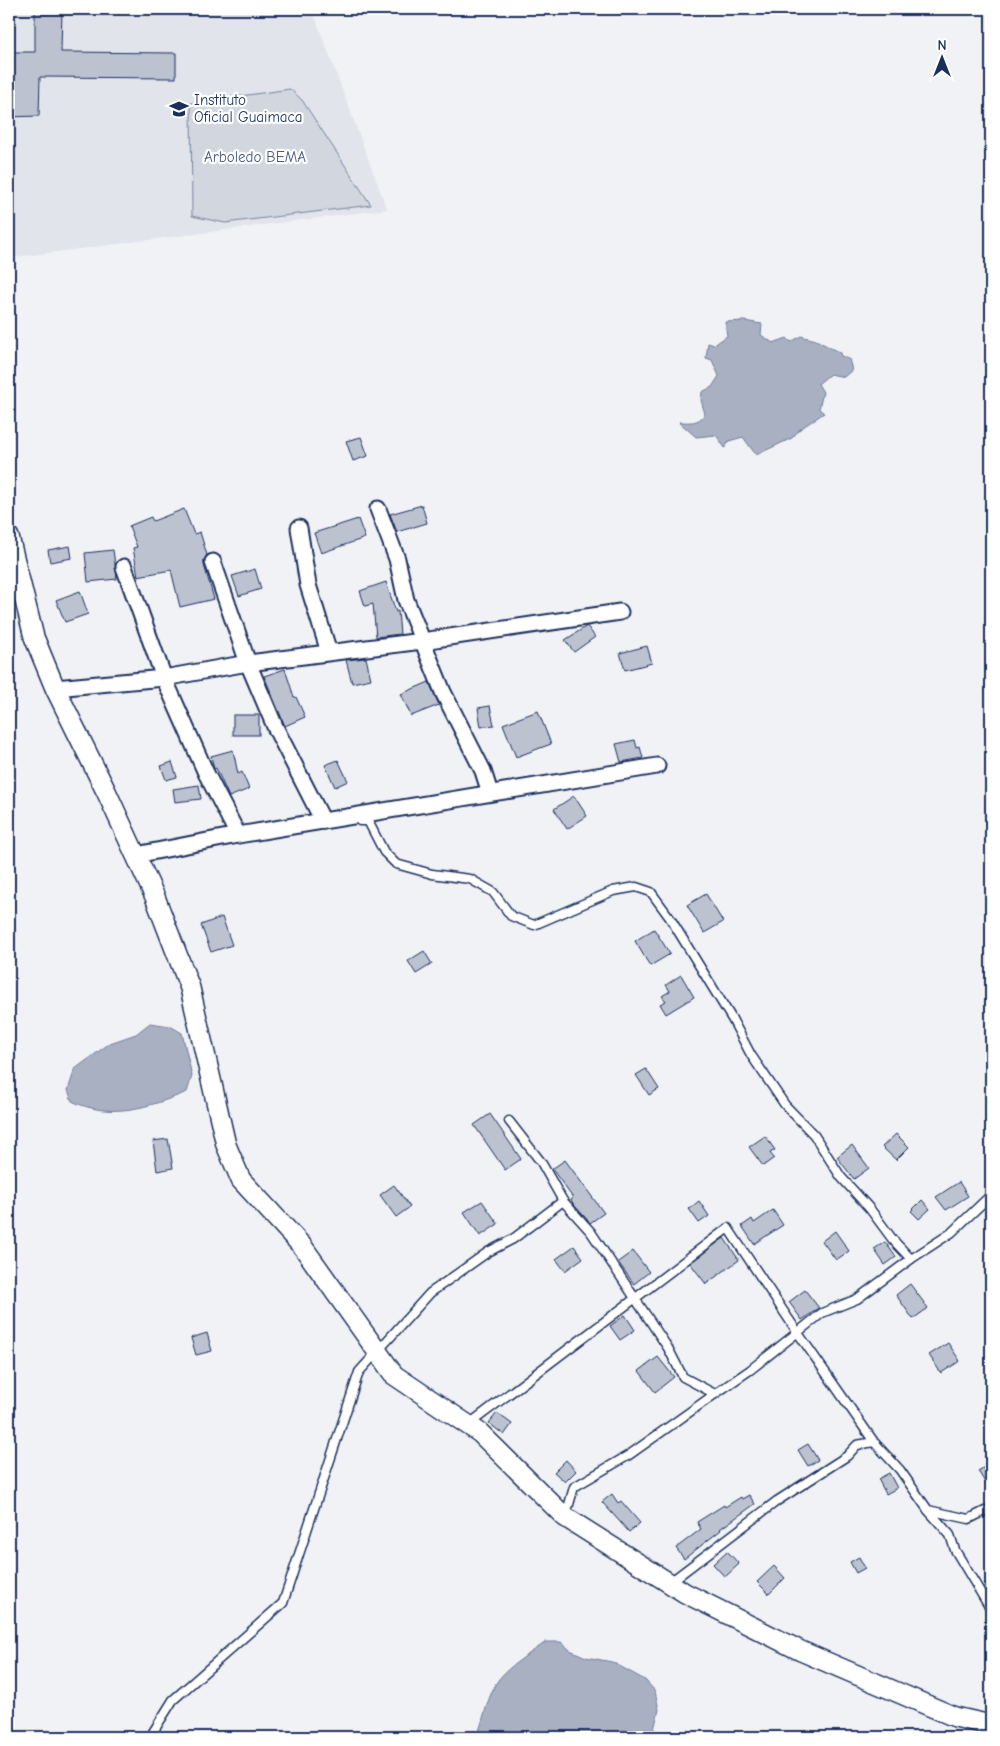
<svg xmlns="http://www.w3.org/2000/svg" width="1000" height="1746" viewBox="0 0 1000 1746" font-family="'Comic Neue',sans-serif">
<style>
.built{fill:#e1e4ea}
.green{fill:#d2d6df;stroke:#76829e}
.water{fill:#a8b0c2;stroke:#707c9a}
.building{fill:#bcc2d0;stroke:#1b2f5e}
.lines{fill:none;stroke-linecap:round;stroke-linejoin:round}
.service-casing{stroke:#1b2f5e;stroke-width:11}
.minor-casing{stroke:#1b2f5e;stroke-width:19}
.tertiary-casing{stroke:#1b2f5e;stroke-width:22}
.service{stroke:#fff;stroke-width:8}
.minor{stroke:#fff;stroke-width:15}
.tertiary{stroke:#fff;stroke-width:19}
.labels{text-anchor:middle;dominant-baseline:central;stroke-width:4.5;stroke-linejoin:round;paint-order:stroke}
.poi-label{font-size:15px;fill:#1b2f5e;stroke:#fff;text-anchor:start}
.park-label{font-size:15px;fill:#49597e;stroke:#fff}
</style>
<rect width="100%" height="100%" fill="#f1f2f5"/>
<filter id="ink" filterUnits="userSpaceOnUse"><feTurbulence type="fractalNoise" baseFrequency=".02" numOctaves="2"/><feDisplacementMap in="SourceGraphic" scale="10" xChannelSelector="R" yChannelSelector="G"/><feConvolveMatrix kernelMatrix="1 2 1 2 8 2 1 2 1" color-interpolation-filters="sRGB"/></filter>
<g filter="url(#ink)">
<polygon class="built" points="9,9 312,9 387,209 9,258"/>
<polygon class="green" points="290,89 302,100 371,205 225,223 192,216 191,103"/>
<g class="water">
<path d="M744 321 762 324 761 335 773 343 787 338 791 342 801 336 816 340 840 353 841 356 849 359 852 370 844 377 830 374 818 384 823 392 819 409 824 413 800 429 792 438 756 455 743 437 729 441 725 448 716 435 696 437 679 422C690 422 698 424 705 414L701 400 702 392 712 387 719 376 712 360 706 358 708 343 714 345 727 336 725 322Z"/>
<path d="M150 1023 170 1026 182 1033 192 1076 187 1092C150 1107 110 1120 72 1101L68 1090 75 1069 110 1043 136 1034Z"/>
<path d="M546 1642H561L570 1650 586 1657 612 1662 645 1680 655 1691 659 1710 654 1729 649 1737H477C483 1721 489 1691 499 1679 509 1666 532 1652 546 1642Z"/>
</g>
<g class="building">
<polygon points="35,9 62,9 61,52 176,53 176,78 40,77 39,116 9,117 9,52 35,52"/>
<polygon points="361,437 368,456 353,461 346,441"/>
<polygon points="422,505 427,523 397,532 390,514"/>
<polygon points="184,509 194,534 200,532 207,555 204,560 204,565 214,599 180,607 171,570 138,576 133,548 137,547 129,526 151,517 153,521"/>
<polygon points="358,519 365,538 321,553 314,533"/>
<polygon points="70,546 72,558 50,562 48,550"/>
<polygon points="113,550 117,579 88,582 85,553"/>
<polygon points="255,569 261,589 239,596 232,576"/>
<polygon points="386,582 396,612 398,611 400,634 376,637 373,604 365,606 360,591"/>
<polygon points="80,591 88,614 65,622 56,600"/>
<polygon points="587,626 595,637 574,652 565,640"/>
<polygon points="647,646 652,663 625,670 620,653"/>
<polygon points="366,658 371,679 352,683 346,660"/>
<polygon points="285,669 294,697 296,697 305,717 285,726 264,676"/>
<polygon points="429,682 439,705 411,716 401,694"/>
<polygon points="490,706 494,725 481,727 478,708"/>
<polygon points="538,711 551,744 516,757 503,724"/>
<rect x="233" y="715" width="26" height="20"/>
<polygon points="635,740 637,748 640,747 643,758 621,762 616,744"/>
<polygon points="233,750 238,774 242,772 249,789 229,797 216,768 214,769 211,756"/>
<polygon points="338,760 348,781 335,787 325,765"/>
<polygon points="172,762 177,777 166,780 161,766"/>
<polygon points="199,785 201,799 175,802 173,789"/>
<polygon points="574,796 587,816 567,829 554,809"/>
<polygon points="706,894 723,922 704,933 687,905"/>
<polygon points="222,917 232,945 211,952 201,925"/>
<polygon points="654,929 670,954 650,966 635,941"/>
<polygon points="424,951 432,964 416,974 408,961"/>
<polygon points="681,975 694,997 666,1014 660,1004 666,1001 662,996 670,991 666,985"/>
<polygon points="646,1069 659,1089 649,1095 636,1075"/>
<polygon points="490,1114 521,1159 505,1170 474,1125"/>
<polygon points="896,1134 909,1147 896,1160 882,1147"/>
<polygon points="765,1136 775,1150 770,1153 774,1158 763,1166 749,1147"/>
<polygon points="168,1139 173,1168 157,1171 153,1141"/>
<polygon points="852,1145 869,1168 854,1179 837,1157"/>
<polygon points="565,1160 604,1213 590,1223 574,1205 571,1200 573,1198 552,1169"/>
<polygon points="959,1182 968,1196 946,1210 936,1197"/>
<polygon points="394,1185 410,1207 396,1217 380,1195"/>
<polygon points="922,1200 930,1209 919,1219 911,1211"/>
<polygon points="482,1201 498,1224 480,1236 464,1212"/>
<polygon points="699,1201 709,1216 699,1223 689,1209"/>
<polygon points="773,1210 783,1225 754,1244 742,1226 752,1219 754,1223"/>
<polygon points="835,1231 849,1251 836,1260 822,1241"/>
<polygon points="724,1238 739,1260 706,1284 690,1263"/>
<polygon points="885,1242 896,1257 885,1265 874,1249"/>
<polygon points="574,1246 583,1258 565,1271 556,1259"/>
<polygon points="633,1251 649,1272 634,1284 618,1262"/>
<polygon points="910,1284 928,1308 913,1319 896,1295"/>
<polygon points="805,1290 819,1308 802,1320 789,1302"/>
<polygon points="625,1315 635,1330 620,1340 610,1326"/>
<polygon points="207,1333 212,1351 196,1355 191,1338"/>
<polygon points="948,1343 960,1361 941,1373 929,1355"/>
<polygon points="658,1357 674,1377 655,1392 639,1371"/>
<polygon points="497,1413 512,1424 504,1435 489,1423"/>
<polygon points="808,1444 818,1460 808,1466 798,1450"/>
<polygon points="566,1460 576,1471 565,1482 554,1472"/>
<polygon points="991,1463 991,1492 978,1471"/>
<polygon points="889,1473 897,1488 886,1494 878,1479"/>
<polygon points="612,1494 618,1503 621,1501 640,1523 629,1532 602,1502"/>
<polygon points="749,1495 755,1504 720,1529 721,1530 684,1559 676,1548 701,1529 697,1522 724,1505 725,1507 741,1497 742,1499"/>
<polygon points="727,1551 739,1564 725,1577 713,1564"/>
<polygon points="859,1557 865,1568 856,1573 850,1562"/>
<polygon points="774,1566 785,1578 769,1594 757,1582"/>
</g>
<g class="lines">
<g class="service-casing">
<g id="service">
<polyline points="360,821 368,821 384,852 396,864 432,874 470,879 493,892 511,916 534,925 613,891 636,887 651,892 670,918 732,1019 751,1055 785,1105 814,1135 841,1177 870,1209 893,1240 911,1259 951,1233 991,1195"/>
<polyline points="509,1121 541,1162 563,1201 591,1232 668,1348 683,1377 715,1394 750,1370 822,1313 857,1299 911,1259"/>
<polyline points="468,1425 728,1228 798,1333 874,1442 900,1470 928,1510 969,1519 991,1508"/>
<polyline points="928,1510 950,1535 955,1550 991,1610"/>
<polyline points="566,1515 574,1487 629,1455 715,1394"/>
<polyline points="669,1583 777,1501 847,1456 857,1445 874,1442"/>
<polyline points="150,1737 173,1700 283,1603 359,1372 430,1293 488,1252 513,1239 563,1201"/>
</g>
</g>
<g class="minor-casing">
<g id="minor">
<polyline points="378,509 397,559 406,600 443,692 483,771 490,793"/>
<polyline points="299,528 308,585 329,652"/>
<polyline points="213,562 248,663 276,729 323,821"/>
<polyline points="124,567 164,678 206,773 238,835 657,766"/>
<polyline points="55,688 164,678 248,663 422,641 620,612"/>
<polyline points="136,855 238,835"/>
</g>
</g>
<g class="tertiary-casing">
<polyline id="tertiary" points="9,537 34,637 55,688 106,791 155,897 190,988 226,1145 241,1180 303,1247 394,1375 480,1433 565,1517 685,1593 801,1651 955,1717 991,1725"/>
</g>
<use href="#service" class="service"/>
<use href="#minor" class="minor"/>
<use href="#tertiary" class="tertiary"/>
</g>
</g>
<defs>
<g id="school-bare" transform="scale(1.5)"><path d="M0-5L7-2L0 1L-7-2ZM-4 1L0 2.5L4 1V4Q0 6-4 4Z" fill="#1b2f5e" stroke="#fff" stroke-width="2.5" paint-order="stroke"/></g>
</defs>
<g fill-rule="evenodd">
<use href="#school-bare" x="179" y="109"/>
</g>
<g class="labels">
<g class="poi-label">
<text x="194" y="100">Instituto<tspan x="194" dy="17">Oficial Guaimaca</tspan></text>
</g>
<g class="park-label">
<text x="255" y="157">Arboledo BEMA</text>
</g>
</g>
<rect width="1000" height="1746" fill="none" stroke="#fff" stroke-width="30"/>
<rect x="15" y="15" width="970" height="1716" fill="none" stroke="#1b2f5e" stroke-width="2" filter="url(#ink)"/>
<g transform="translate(942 58)" stroke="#ffffff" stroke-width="4" paint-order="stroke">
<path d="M0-4L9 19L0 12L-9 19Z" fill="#1b2f5e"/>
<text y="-8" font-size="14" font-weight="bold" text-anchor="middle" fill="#1b2f5e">N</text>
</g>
</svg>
